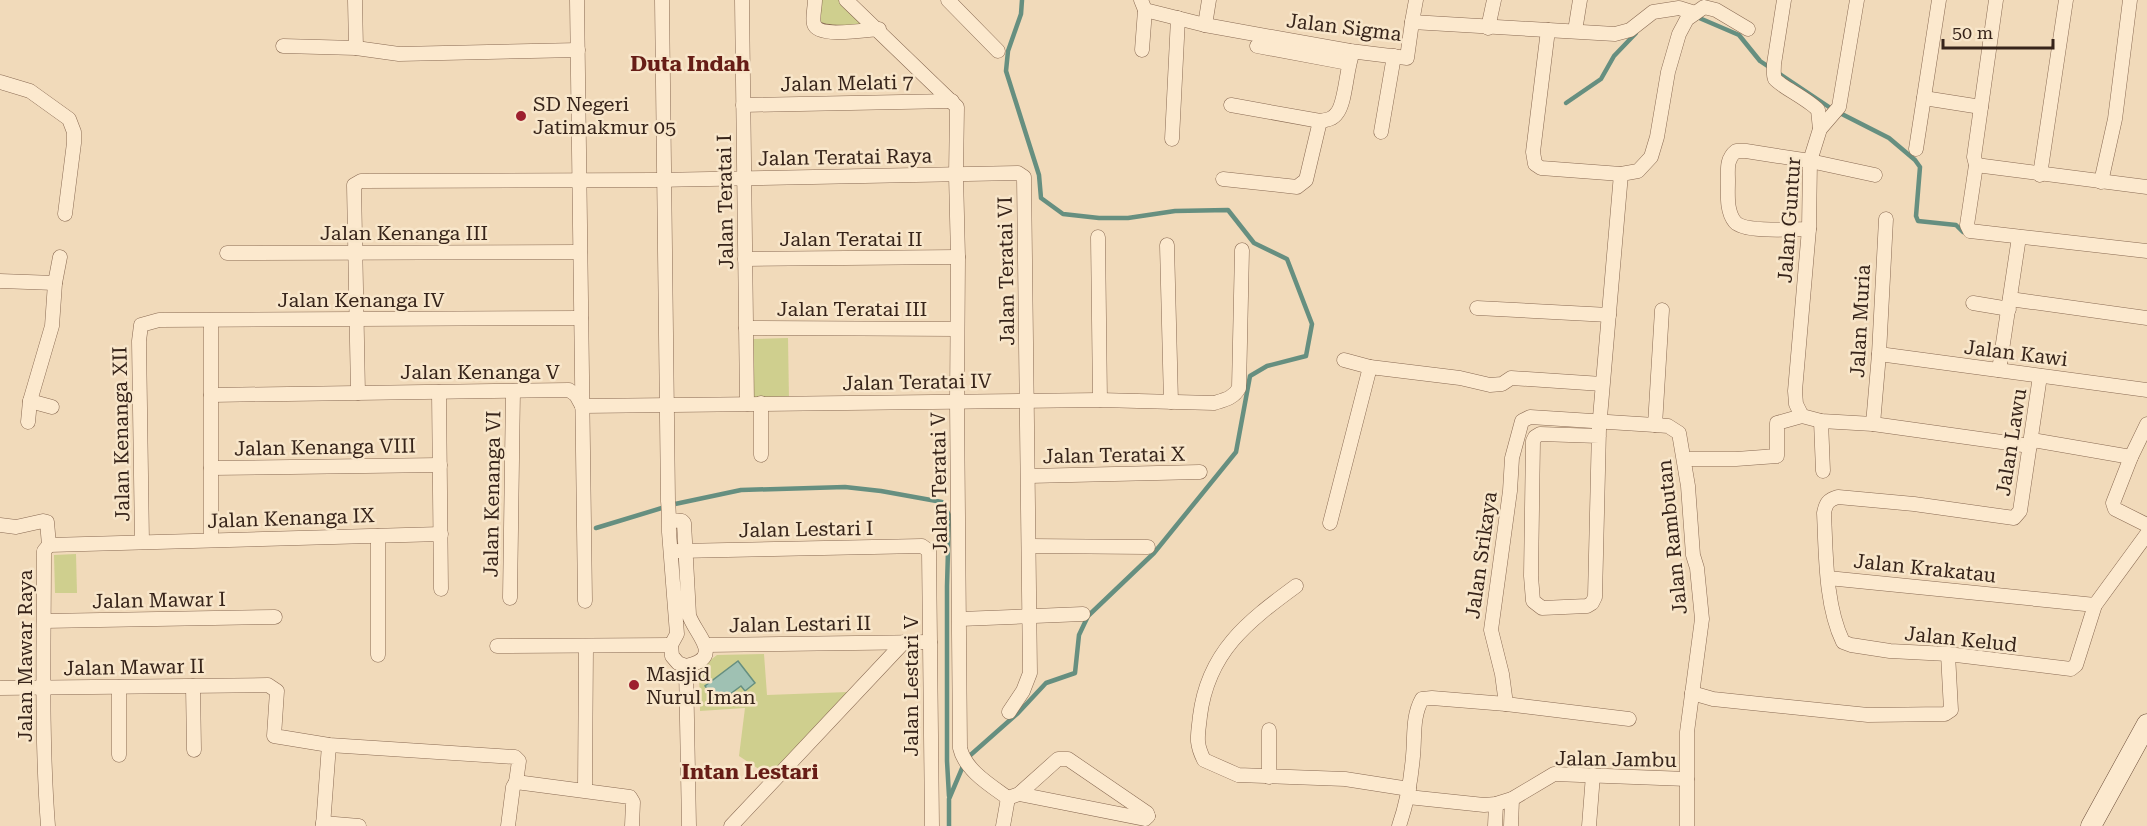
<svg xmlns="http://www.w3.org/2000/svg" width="2147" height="826" viewBox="0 0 2147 826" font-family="'Roboto Serif',serif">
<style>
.green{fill:#cfcf8e}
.water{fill:#9fc1b3;stroke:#668f80;stroke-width:1.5}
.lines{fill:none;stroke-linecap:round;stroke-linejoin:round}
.stream{stroke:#668f80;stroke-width:4.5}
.minor-casing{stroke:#896a53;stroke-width:15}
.secondary-casing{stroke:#6a4b37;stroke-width:21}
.minor{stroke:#fce9ce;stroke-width:14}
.secondary{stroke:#fce9ce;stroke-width:20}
.poi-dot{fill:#9d1f2e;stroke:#f8e6ca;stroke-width:2}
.labels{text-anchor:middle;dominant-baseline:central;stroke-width:5;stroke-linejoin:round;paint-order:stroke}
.street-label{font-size:20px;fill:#37241a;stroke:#f8e6ca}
.poi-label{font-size:20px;fill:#37241a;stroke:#f8e6ca;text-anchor:start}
.neighbourhood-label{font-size:21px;font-weight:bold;fill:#671d16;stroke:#f8e6ca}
</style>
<rect width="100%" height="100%" fill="#f1daba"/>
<g class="green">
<polygon points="817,0 841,0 869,26 819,27"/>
<polygon points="788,338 789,400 753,400 752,339"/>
<polygon points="76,554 77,593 55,593 54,555"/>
<polygon points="764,654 767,695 848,692 771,777 739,756 745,708 700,711 699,669 717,655"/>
</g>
<polygon class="water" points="738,661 755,683 745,691 741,686 718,703 705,686"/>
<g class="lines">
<g class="stream">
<polyline points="1697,17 1739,35 1760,61 1832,109 1889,138 1915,160 1920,167 1916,216 1918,221 1956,225 1963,232"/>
<polyline points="1566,103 1601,79 1614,56 1636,33"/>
<polyline points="596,528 675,504 741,490 845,487 881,491 942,502 949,515 947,586 947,761 949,796"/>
<polyline points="949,826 949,799 966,759 1018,713 1046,683 1075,673 1079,635 1088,616 1154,553 1236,452 1250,376 1267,366 1306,356 1312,324 1287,259 1254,243 1228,210 1175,211 1128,218 1099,218 1063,214 1041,198 1039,175 1006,71 1008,51 1021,14 1022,0"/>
</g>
<g class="minor-casing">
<g id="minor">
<polyline points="355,0 356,48"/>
<polyline points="577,0 585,601"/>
<path d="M662 0 668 501C669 511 669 522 669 532L677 634 671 645 672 656 678 663 686 666C726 658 694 633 689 615L684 523 682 521 669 520"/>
<polyline points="742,0 747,404"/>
<path d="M815 0C815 7 812 18 814 24 818 38 866 30 879 29"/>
<path d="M846 0 957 107 956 175 958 257 957 402 960 748C965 770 990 785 1008 798"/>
<polyline points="948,0 998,51"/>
<polyline points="1141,0 1145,10 1205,25 1350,51 1407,58 1412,22 1615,34 1630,30 1653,12 1679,8 1695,13"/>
<path d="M1784 0 1774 64C1774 69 1773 75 1775 79 1780 86 1808 99 1818 110L1820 129"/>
<polyline points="1996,0 1974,157 1976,165 1967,225 1970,231 2147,251"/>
<polyline points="1412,22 1416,0"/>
<polyline points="1205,25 1209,0"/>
<polyline points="1488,28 1494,0"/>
<polyline points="1548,30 1533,152 1535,164 1541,168 1621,174 1638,171 1651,157 1657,137 1668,72 1679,34 1687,19 1704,7 1716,10 1748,29"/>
<polyline points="1575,31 1580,0"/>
<polyline points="283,46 356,48 399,54 578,50"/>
<polyline points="1257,46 1348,63"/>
<polyline points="1142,50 1145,10"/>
<polyline points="0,82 30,91 69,119 74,132 74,143 65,214"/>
<polyline points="1924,98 1981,107"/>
<polyline points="743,105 952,101"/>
<path d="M1231 105 1320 121C1327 120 1333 119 1337 113 1346 102 1346 68 1353 52L1350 51"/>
<polyline points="1381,132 1394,56"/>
<polyline points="1172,139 1178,18"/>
<polyline points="1916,149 1939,0"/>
<polyline points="1976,165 2147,187"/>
<polyline points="2040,175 2066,0"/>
<polyline points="1223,179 1297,187 1306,180 1320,121"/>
<polyline points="2101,182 2115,119 2130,0"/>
<path d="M1809 229C1793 229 1745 233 1735 222 1726 211 1728 194 1728 181 1728 170 1726 159 1736 151H1746L1810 161 1875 175"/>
<polyline points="1098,237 1100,400"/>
<polyline points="1167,245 1171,402"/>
<polyline points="227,253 580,252"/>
<polyline points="745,259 958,257"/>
<polyline points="0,281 55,283 52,326 30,401 28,422"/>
<polyline points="55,283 60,257"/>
<polyline points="2010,299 2147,318"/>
<polyline points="1973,303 2009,309"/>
<polyline points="1477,308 1609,315"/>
<polyline points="211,321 211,540"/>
<polyline points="746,328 957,329"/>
<polyline points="1879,354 2147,390"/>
<polyline points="1344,360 1370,367"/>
<polyline points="1999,370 2019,237"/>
<path d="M2040 376 2020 511 2014 518 1914 504 1838 497C1828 500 1826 503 1824 513 1826 553 1825 605 1843 642L1851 645 1890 651 1948 654 2071 669 2076 665 2095 605 2147 534"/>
<polyline points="439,392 441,589"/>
<polyline points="358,393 354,185 361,181 655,180 1018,173 1024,177 1030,673 1023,691 1009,712"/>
<polyline points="211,395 569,390 576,395 582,406"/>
<polyline points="30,401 52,407"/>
<polyline points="761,403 761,455"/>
<path d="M582 406 1100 400 1214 403C1224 400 1234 398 1239 388L1242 250"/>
<polyline points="1802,416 1796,404 1795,391 1809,229 1810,161 1820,129 1839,107 1857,0"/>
<polyline points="1802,416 1821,421 1873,424 2030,446"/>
<polyline points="1821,421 1823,471"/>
<polyline points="1873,424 1879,354 1886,219"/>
<polyline points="2147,424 2131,457 2113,503 2115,509 2147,525"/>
<polyline points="1655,425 1662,310"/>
<polyline points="1599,436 1540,434 1535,437 1533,441 1531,576 1533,601 1542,608 1587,606 1592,603 1595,597 1599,429 1621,174"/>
<polyline points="2032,440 2131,457"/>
<polyline points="1684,459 1736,459 1777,456 1777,423 1802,416"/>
<polyline points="211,468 440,465"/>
<polyline points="1029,476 1200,472"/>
<polyline points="1330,523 1370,367 1460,378 1490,385 1502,384 1511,378 1602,384"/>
<polyline points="0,525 16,527 43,521 47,522 49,545"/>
<polyline points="378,536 378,655"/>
<polyline points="142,542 139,341 141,325 159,320 581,318"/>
<polyline points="49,545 441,534"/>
<polyline points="1029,546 1148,547"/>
<polyline points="678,551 922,546 929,551 932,826"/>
<polyline points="1828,578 2095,605"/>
<path d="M1296 586C1247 622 1208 652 1200 716 1198 736 1195 742 1204 760L1238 775 1345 779 1409 789"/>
<polyline points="510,598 513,391"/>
<polyline points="960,619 1083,614"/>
<polyline points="44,621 275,617"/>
<polyline points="706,645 930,642"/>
<polyline points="497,646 671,645"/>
<polyline points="686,666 689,826"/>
<polyline points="193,686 194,750"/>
<polyline points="0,688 268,685 277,691 274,736 329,745 515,757 519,761 516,782"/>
<polyline points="1692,693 1713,699 1868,715 1945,714 1951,710 1948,654"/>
<polyline points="1506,704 1502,674 1491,630 1510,491 1512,458 1522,421 1530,417 1655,425 1668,426 1679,433 1688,486 1693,555 1697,568 1702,619 1687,732 1687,826"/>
<polyline points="1269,730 1269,777"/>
<polyline points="119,755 119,687"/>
<polyline points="585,790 586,646"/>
<polyline points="1019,794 1145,819 1148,816"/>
<polyline points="1408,797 1484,805 1496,804 1512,799 1554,774 1687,779"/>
<polyline points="1008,798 1019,794 1058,759 1068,759 1147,813 1148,816"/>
<polyline points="323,823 359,826"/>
<path d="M48 826C41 735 44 643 44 551L49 545"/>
<polyline points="323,826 329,745"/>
<polyline points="508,826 513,787 516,782 630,797 633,802 632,826"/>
<polyline points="731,826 904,642"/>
<polyline points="1003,826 1008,798"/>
<path d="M1399 826C1407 803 1411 780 1413 756 1415 737 1412 717 1422 699L1432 698 1506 704 1629 719"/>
<polyline points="1495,826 1496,804"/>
<polyline points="1511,826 1512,799"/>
<polyline points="1589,826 1593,775"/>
</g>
</g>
<g class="secondary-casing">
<polyline id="secondary" points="2091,826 2147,724"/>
</g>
<use href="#minor" class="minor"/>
<use href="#secondary" class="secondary"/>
</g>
<g class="poi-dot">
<circle cx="521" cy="116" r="6"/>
<circle cx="634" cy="685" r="6"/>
</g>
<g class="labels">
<g class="street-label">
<text transform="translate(1344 27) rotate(7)">Jalan Sigma</text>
<text transform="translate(847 83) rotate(-1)">Jalan Melati 7</text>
<text transform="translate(845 157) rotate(-1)">Jalan Teratai Raya</text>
<text transform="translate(725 202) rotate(-91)">Jalan Teratai I</text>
<text transform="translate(1789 220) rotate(-86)">Jalan Guntur</text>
<text x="404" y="233">Jalan Kenanga III</text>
<text x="851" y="239">Jalan Teratai II</text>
<text transform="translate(1006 271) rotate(-91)">Jalan Teratai VI</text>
<text x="361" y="300">Jalan Kenanga IV</text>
<text x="852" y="309">Jalan Teratai III</text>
<text transform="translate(1860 321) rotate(-87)">Jalan Muria</text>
<text transform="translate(2016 353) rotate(7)">Jalan Kawi</text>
<text x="480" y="372">Jalan Kenanga V</text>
<text transform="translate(917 382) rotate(-1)">Jalan Teratai IV</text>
<text transform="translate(121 434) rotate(-91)">Jalan Kenanga XII</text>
<text transform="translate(2011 442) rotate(-81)">Jalan Lawu</text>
<text transform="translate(325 447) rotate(-1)">Jalan Kenanga VIII</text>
<text transform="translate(1114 455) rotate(-1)">Jalan Teratai X</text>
<text transform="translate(939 483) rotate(-91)">Jalan Teratai V</text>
<text transform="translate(492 494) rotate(-89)">Jalan Kenanga VI</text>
<text transform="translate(291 518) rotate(-2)">Jalan Kenanga IX</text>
<text transform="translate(806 529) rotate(-1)">Jalan Lestari I</text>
<text transform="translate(1672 537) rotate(-96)">Jalan Rambutan</text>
<text transform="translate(1481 555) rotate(-82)">Jalan Srikaya</text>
<text transform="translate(1925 568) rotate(6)">Jalan Krakatau</text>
<text transform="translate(159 600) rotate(-1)">Jalan Mawar I</text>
<text transform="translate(800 624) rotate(-1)">Jalan Lestari II</text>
<text transform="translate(1961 639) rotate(6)">Jalan Kelud</text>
<text transform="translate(25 656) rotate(-90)">Jalan Mawar Raya</text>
<text transform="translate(134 667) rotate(-1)">Jalan Mawar II</text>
<text transform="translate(911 686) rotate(-90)">Jalan Lestari V</text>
<text transform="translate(1616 759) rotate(1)">Jalan Jambu</text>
</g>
<g class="poi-label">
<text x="533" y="104">SD Negeri<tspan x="533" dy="23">Jatimakmur 05</tspan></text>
<text x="646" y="674">Masjid<tspan x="646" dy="23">Nurul Iman</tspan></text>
</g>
<g class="neighbourhood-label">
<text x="690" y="64">Duta Indah</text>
<text x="750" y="772">Intan Lestari</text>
</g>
</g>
<path d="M1943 39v9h110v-9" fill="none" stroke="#37241a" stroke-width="3"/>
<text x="1952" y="39" font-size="18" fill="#37241a" stroke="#f8e6ca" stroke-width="4.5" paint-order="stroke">50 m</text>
</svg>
